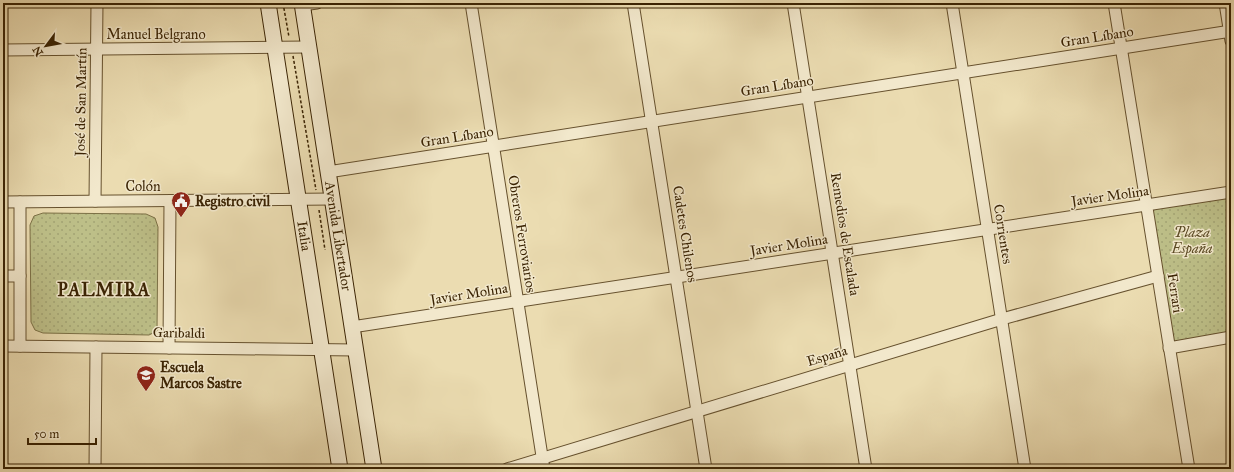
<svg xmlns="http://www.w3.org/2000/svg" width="1234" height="472" viewBox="0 0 1234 472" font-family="'IM FELL Great Primer',serif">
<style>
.grass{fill:url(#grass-dots);stroke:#7c7146}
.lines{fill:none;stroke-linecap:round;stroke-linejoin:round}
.street-casing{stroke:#66512e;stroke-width:13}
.secondary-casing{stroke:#3a2303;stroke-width:17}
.path{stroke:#3a2303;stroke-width:1.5;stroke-dasharray:3 2;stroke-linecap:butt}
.street{stroke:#f2e8cc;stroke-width:11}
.secondary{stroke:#f2e8cc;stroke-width:15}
.labels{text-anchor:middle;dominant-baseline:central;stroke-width:3;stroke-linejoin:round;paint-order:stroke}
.street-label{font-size:14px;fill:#3a2303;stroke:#f2e8cc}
.poi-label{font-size:14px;font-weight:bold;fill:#3a2303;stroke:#f2e8cc;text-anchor:start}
.park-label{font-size:14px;font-style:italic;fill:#5b4a24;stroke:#f2e8cc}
.district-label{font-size:18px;font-weight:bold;letter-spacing:1px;fill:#3a2303;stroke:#f2e8cc}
</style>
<defs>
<pattern id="grass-dots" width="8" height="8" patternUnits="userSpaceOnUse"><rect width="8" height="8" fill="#bdbf88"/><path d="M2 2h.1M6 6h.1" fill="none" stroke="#a3a474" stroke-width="1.8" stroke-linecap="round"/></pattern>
</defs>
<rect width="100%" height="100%" fill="#ebdcb1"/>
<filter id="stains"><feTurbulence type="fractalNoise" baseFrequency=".005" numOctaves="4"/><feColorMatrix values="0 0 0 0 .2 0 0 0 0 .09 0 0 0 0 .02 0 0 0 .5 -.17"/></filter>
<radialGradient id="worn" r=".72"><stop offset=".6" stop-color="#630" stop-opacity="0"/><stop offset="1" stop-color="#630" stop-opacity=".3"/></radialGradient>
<g class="grass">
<polygon points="1231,192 1231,337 1169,348 1146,206"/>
<polygon points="43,213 146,214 155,218 158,227 157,331 149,335 43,333 35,330 31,322 30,225 34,216"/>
</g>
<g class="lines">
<g class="street-casing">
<g id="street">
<polyline points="471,3 544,469"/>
<polyline points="633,3 706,469"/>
<polyline points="793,3 866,469"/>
<polyline points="952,3 1025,469"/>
<polyline points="1114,3 1189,469"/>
<polyline points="1225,3 1231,41"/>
<polyline points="302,5 317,3"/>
<polyline points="3,50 308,47"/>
<polyline points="328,172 1231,31"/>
<polyline points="95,201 97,3"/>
<polyline points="3,202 332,199"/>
<polyline points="3,276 20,276"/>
<polyline points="352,327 1231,192"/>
<polyline points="3,346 355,350"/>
<polyline points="20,346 20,202"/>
<polyline points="169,348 170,201"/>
<polyline points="1169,348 1231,337"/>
<polyline points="95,469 96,347"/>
<polyline points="507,469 1002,319 1158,276"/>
</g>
</g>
<g class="secondary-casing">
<g id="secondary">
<polyline points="268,3 340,469"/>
<polyline points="302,3 374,469"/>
</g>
</g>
<g class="path">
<polyline points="283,3 289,37"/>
<polyline points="293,56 316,190"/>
<polyline points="319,210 325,250"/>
</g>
<use href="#street" class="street"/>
<use href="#secondary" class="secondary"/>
</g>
<defs>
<g id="civic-pin" transform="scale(1)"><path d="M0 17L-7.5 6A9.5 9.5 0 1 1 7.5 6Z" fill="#8f2418" stroke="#f2e8cc"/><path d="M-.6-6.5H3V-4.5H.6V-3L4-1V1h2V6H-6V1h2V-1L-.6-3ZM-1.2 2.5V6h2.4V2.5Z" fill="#fff"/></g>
<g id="school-pin" transform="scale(1)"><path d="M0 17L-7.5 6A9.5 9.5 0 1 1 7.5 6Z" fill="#8f2418" stroke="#f2e8cc"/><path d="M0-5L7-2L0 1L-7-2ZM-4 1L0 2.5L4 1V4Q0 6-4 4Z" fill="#fff"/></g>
</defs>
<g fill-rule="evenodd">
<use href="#civic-pin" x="181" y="201"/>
<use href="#school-pin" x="146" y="375"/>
</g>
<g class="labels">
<g class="street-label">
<text x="156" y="34">Manuel Belgrano</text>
<text transform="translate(1097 37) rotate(-9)">Gran Líbano</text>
<text transform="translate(777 86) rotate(-9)">Gran Líbano</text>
<text transform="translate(81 102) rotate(-89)">José de San Martín</text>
<text transform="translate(457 137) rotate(-9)">Gran Líbano</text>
<text x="143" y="186">Colón</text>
<text transform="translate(1110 196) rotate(-8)">Javier Molina</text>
<text transform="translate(522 234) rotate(81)">Obreros Ferroviarios</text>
<text transform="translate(685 234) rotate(81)">Cadetes Chilenos</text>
<text transform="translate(845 234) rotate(81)">Remedios de Escalada</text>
<text transform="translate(1003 234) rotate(81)">Corrientes</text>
<text transform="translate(304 236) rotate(81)">Italia</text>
<text transform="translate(338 236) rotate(81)">Avenida Libertador</text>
<text transform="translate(789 245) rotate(-9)">Javier Molina</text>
<text transform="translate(1175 293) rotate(81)">Ferrari</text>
<text transform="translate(469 294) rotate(-9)">Javier Molina</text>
<text transform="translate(179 333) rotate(1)">Garibaldi</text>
<text transform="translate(827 356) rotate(-17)">España</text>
</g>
<g class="poi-label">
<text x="195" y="201">Registro civil</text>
<text x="160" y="367">Escuela<tspan x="160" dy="16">Marcos Sastre</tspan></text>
</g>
<g class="park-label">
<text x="1192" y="232">Plaza<tspan x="1192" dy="16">España</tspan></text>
</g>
<g class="district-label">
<text x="104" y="290">PALMIRA</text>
</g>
</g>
<rect width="1234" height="472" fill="none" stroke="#ebdcb1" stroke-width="16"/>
<rect x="4" y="4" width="1226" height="464" fill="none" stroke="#3a2303" stroke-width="2"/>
<rect x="8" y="8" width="1218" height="456" fill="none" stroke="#3a2303"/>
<g transform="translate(46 46) rotate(238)" stroke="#f2e8cc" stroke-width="3" paint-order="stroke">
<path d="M0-3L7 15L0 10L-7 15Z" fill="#3a2303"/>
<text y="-6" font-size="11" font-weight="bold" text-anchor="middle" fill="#3a2303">N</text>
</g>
<path d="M28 438v6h68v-6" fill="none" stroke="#3a2303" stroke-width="2"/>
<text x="34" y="438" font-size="12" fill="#3a2303" stroke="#f2e8cc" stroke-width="3" paint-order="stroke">50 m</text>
<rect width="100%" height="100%" filter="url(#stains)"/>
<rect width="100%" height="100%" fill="url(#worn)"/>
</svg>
